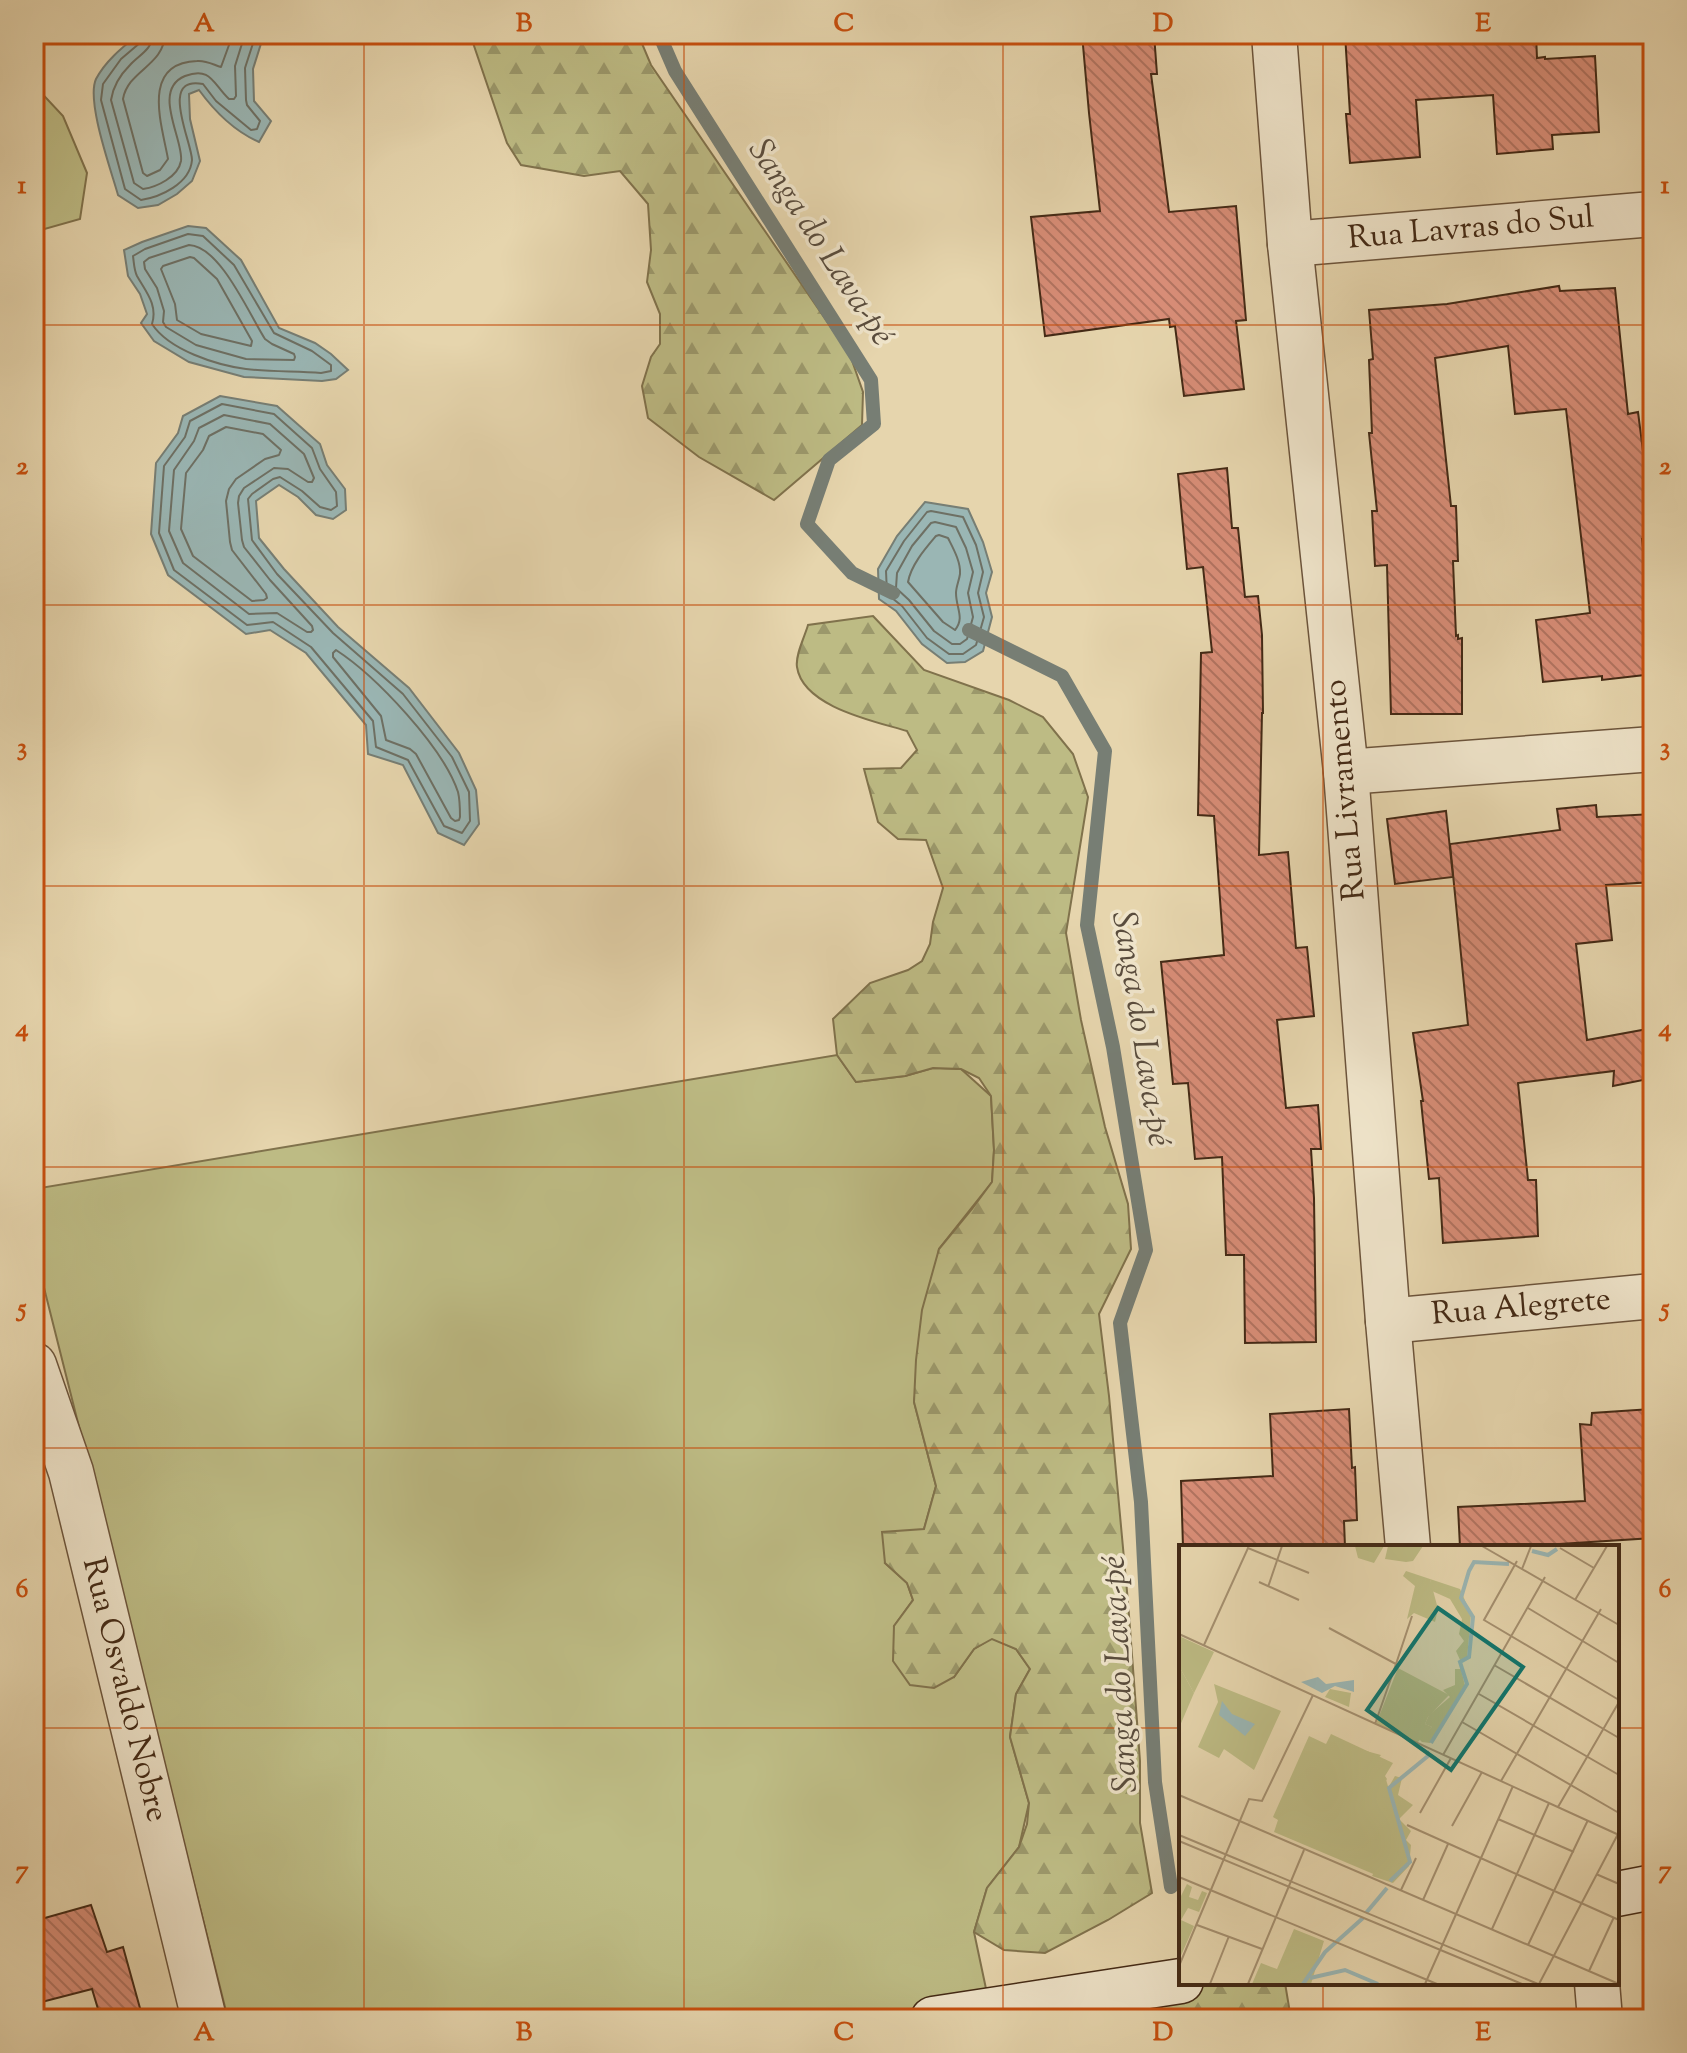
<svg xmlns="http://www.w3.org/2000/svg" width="1687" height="2053" viewBox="0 0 1687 2053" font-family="'Sorts Mill Goudy',serif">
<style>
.grass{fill:#bdbb84;stroke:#80724c;stroke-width:2}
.forest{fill:url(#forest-firs);stroke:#80724c;stroke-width:2}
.water{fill:#9ab6b4;stroke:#777e74;stroke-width:2}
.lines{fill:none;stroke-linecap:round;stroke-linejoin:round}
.shore{stroke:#6e7064;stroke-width:2}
.stream{stroke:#777e74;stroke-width:14}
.building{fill:url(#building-back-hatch);stroke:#432915;stroke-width:2}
.street-casing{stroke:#6c543b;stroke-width:47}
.secondary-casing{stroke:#432915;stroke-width:47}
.street{stroke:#efe4ca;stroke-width:44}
.secondary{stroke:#efe4ca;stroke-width:44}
.grid{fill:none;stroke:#c74f0e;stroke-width:2;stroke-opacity:0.55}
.labels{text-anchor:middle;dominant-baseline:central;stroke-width:7;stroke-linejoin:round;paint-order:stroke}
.street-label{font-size:32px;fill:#432915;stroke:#efe4ca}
.water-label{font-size:34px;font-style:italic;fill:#594c3d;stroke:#efe4ca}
.inset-river{fill:none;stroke:#9ab6b4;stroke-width:4}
.inset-road{fill:none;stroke:#a59070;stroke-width:2}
.view{fill:#0f766e;fill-opacity:0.15;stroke:#0f766e;stroke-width:4}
.inset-edge{fill:none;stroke:#432915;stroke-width:4}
.neatline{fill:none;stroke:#c74f0e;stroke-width:3}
.grid-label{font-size:26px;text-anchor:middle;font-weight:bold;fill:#c74f0e}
</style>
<defs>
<pattern id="forest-firs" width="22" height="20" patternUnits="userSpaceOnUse" patternTransform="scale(2)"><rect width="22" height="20" fill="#bdbb84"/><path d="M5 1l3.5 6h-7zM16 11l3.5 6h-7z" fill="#9b986b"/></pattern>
<pattern id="building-back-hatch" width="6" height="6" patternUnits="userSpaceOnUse" patternTransform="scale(2)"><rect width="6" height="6" fill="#d88d77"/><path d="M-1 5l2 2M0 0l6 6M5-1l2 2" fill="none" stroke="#b17360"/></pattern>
</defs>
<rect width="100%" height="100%" fill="#e6d5ad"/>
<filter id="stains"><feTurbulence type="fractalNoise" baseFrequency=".0025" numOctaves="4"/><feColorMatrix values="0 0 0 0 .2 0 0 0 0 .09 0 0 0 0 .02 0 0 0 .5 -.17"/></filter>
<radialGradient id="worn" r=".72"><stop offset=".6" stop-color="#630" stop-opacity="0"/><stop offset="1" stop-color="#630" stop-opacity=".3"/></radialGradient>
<g class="grass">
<polygon points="34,85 63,116 87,173 80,219 34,232"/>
<polygon points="837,1055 856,1082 905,1076 933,1068 961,1069 991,1096 994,1150 992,1182 939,1249 914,1402 936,1486 924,1529 885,1563 907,1583 913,1600 894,1626 954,1677 974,1649 992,1638 1016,1649 1030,1669 1016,1694 1010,1737 1029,1803 1019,1847 987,1888 974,1932 992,2017 980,2019 228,2019 34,1248 34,1189"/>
</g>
<g class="forest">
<polygon points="470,34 638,34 651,65 850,355 863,392 862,425 774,500 699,457 648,418 642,386 651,357 660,344 660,314 647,282 651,250 648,204 620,171 584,176 521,165 507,143"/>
<path d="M873 616 924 670 1009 700 1043 717 1073 754 1088 797 1066 933 1081 1020 1105 1127 1128 1204 1131 1249 1099 1314 1109 1396 1128 1602 1140 1761V1823L1152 1893 1108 1920 1045 1953 1004 1950 974 1932 987 1888 1019 1847 1027 1824 1029 1803 1010 1737 1016 1694 1030 1669 1016 1649 992 1639 974 1649 954 1677 934 1688 910 1685 893 1661 894 1626 913 1600 907 1583 885 1563 882 1532 924 1529 936 1486 914 1402 916 1360 922 1310 939 1249 972 1209 992 1182 994 1150 991 1096 979 1078 961 1069 933 1068 905 1076 856 1082 837 1055 833 1019 870 983 908 970 922 961 930 944 933 922 943 888 926 840 898 839 878 822 864 769 901 768 917 750 907 731C874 721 803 707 797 667 795 655 805 636 808 625Z"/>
<polygon points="1202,1983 1285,1983 1291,2019 1167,2019 1154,1992"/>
</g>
<g class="water">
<path d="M139 34H264L253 69 254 101 271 121 259 142C234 131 215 112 199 90L189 94 190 119 200 161 192 181 177 194 158 205 138 208 118 195C111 170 86 101 96 79 106 60 123 47 139 34Z"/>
<polygon points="188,226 206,228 241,260 279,328 315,343 331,354 348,370 336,379 322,381 244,377 189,362 154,341 141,323 147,314 140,294 128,276 124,250 142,242"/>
<polygon points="220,396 277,406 320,444 327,465 345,489 346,510 333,519 316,515 298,497 279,485 256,501 259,538 284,569 338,627 409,688 459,753 476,790 479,824 464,845 438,833 403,765 368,754 366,725 306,653 270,630 246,634 168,575 151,534 156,463 178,433 183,416"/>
<polygon points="925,502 968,509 983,542 992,572 986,593 992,617 983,651 965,662 947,663 922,644 896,611 879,599 878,569 897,536"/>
</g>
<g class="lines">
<g class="shore">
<path d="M143 34 141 42 121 59 103 84 101 100 125 189 141 200C160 197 190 184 192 160 192 142 158 75 203 84L216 101 251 130 257 129 260 121 247 105 246 100 245 68 256 34"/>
<path d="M153 34C152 50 140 54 130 65 120 75 113 86 111 100L134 183 143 189C157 187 178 177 181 161 184 140 151 90 185 76 211 66 213 84 229 99H234L236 96 235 66 245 34"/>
<path d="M165 34C164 66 128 70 123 99L143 173 147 176 160 170 168 159C162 125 140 63 197 61 206 60 214 65 221 67L233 34"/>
<path d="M188 234 203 236 234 265 274 333 312 351 331 365V371L321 373C297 371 270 372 246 369 216 365 169 350 152 324 158 305 146 292 137 276 134 270 134 263 133 256L145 249Z"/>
<path d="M189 245C220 246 249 314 265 339L272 344 294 354 295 357 294 360 246 359 196 345 166 327 163 322 164 311 157 288 145 269 144 262 149 258Z"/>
<polygon points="190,257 194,258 217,279 252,341 251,346 201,334 177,320 175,304 161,269 163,266"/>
<polygon points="222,404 274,414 312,448 320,469 336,492 337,506 331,510 320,507 302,491 280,477 273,479 252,494 248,499 252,540 277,574 333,633 403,694 452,757 469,792 470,821 462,833 444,826 408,760 376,747 373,721 311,647 273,622 247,625 174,570 159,533 164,466 185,437 190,421"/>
<polygon points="224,415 270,424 304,454 314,478 312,482 308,482 288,469 274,468 244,488 239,496 238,503 242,540 244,547 270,580 312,626 313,630 311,632 307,632 277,613 249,614 183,563 169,531 174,470 194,441 199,428"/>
<polygon points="226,427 263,434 281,450 279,455 265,459 236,479 229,489 226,501 230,542 232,550 266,594 267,598 264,600 252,601 193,556 181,529 186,473 203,450 209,436"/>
<polygon points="931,511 963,517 976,545 983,572 978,593 984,617 976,645 963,654 949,654 927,638 902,606 887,594 886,571 904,541 927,512"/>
<polygon points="935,522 956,527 966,548 973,572 968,593 973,617 967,639 960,644 952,644 934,631 909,600 896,588 897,573 912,546 931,523"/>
<path d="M939 535 948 538C953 548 961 562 960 574 959 581 956 587 956 593 956 608 965 618 955 630L943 622 908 582C911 565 925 549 936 536Z"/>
<path d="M336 650C376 676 443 747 458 792 460 800 460 809 460 817L459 820 455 821 451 818 416 754 410 749 386 740 381 716 333 657V653Z"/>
</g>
<g class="stream">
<polyline points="659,34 675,71 871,380 874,424 829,460 807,524 852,573 893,593"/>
<polyline points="969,630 1062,676 1105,751 1087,925 1113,1047 1146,1250 1120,1323 1141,1502 1155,1782 1171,1887"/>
</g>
</g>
<g class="building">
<polygon points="1082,34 1154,34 1157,74 1151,74 1169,212 1236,206 1246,320 1236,321 1244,389 1184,396 1175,326 1170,327 1169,319 1045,336 1031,217 1100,211 1089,113"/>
<polygon points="1345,34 1536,34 1537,58 1545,57 1545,59 1595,56 1599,132 1552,135 1553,149 1497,154 1493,95 1416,100 1420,157 1350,163 1346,114 1350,114"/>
<polygon points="1559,286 1560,291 1615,288 1628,414 1638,412 1653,529 1653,538 1642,539 1653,638 1653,674 1602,680 1602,676 1543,682 1536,620 1590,613 1566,409 1515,414 1508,346 1435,358 1451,506 1456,506 1458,561 1453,561 1456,636 1458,635 1458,639 1462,638 1462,714 1391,714 1387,565 1375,566 1372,511 1377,511 1369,433 1372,433 1369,360 1373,359 1369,310 1447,304"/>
<polygon points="1227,468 1232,528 1238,528 1245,597 1258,596 1262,635 1263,713 1262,713 1259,855 1288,852 1296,948 1307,947 1314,1016 1277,1020 1286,1108 1318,1105 1321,1149 1311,1149 1314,1198 1316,1342 1245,1343 1244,1255 1226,1255 1222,1157 1195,1159 1188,1083 1173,1084 1161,962 1224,955 1214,816 1198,815 1201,653 1212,652 1203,567 1187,569 1178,474"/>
<polygon points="1596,805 1597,817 1653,814 1653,882 1606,885 1612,940 1576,944 1587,1040 1653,1028 1653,1078 1613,1086 1614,1071 1518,1083 1528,1180 1536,1180 1538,1236 1443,1243 1439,1178 1429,1179 1421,1101 1423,1101 1413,1033 1468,1025 1450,844 1560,830 1557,809"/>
<polygon points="1446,811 1453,877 1395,884 1387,819"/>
<polygon points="1349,1409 1352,1468 1355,1467 1357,1520 1344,1521 1345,1547 1183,1547 1181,1481 1273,1476 1270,1414"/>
<polygon points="1651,1409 1653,1538 1511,1547 1460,1547 1458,1507 1585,1501 1580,1424 1591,1425 1592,1413"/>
<polygon points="91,1905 107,1952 123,1947 143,2019 101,2019 92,1989 34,2004 34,1921"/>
</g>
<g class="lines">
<g class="street-casing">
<g id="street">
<polyline points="1274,34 1290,244 1346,772 1388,1321 1408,1547"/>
<polyline points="1290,244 1653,214"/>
<polyline points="1346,772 1653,749"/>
<polyline points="1388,1321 1653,1296"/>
<polyline points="34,1365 71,1472 204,2019"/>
<polyline points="1597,1983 1600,2019"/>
</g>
</g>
<g class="secondary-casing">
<g id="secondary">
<polyline points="1617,1894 1653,1887"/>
<polyline points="933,2019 1181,1981"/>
</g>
</g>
<use href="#street" class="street"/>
<use href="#secondary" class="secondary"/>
</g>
<path class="grid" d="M364 34V2019M684 34V2019M1003 34V2019M1323 34V1547M34 325H1653M34 605H1653M34 886H1653M34 1167H1653M34 1448H1653M34 1728H1181M1617 1728H1653M1323 1983V2019"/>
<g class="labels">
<g class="street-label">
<text transform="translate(1471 229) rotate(-5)">Rua Lavras do Sul</text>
<text transform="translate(1346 790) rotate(-95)">Rua Livramento</text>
<text transform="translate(1521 1308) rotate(-5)">Rua Alegrete</text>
<text transform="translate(124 1690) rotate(76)">Rua Osvaldo Nobre</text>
</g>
<g class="water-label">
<text transform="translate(820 243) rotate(57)">Sanga do Lava-pé</text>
<text transform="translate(1140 1029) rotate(81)">Sanga do Lava-pé</text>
<text transform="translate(1121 1674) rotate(-93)">Sanga do Lava-pé</text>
</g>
</g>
<g transform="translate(1179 1545)">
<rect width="440" height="440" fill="#e6d5ad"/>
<path d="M227 26 251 34 259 64 256 77 235 68 228 74 236 41 224 31ZM0 91 35 107 15 148 0 121ZM219 123 270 150 249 172 246 179 253 182 238 198 197 179ZM35 139 102 166 75 225 45 204 40 213 19 202 39 157ZM152 189 214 218 206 231 231 317 211 336 95 287 99 275 94 272 130 191 147 199ZM8 339 13 342 10 352 19 355 23 346 28 348 20 367 9 363 2 375 15 381 0 415V355Z" fill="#bdbb84"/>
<path d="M176 1H205L195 18 179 13ZM209 1H244L234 16 227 17 206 14ZM251 34 281 44 292 69 288 114 281 115 277 106 285 96 280 89 283 74 271 54 253 46ZM276 124H282L286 141 251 198 243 197 240 194 253 182 246 179 250 170 271 152 264 145 276 140ZM151 144 172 148 170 162 146 152ZM161 199 202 210 196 217 208 234 196 253 199 259 209 266 205 250 216 231 223 233 219 250 234 260 220 274 232 286 227 295 232 300 230 321 214 338 193 331 204 311 213 322 222 318 210 278 200 284 199 294 167 307 110 286 126 235 144 207Z" fill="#bdbb84"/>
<path d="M0 121 15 148 0 183ZM115 384 145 396 132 439H73L82 418 98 424Z" fill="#bdbb84"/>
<path d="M139 132 147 139 175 135V147L156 141 143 148 122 137ZM43 156 53 169 76 179 66 191 40 170Z" fill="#9ab6b4"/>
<path class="inset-river" d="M353 6 369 10 378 4M252 198 288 139 281 117 290 112 294 72 282 53 290 26 295 17 330 19M211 336 231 317 210 243 249 211 248 206M187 368 208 343M131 433 166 425 199 439M124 439 146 407 184 373"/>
<path class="inset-road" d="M303 1 440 80M381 3 415 23M338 16 305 75 440 155M343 24 352 1M80 37 120 55M89 42 103 1M396 55 428 1M349 63 440 118M150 83 217 119 196 179M0 89 440 290M25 100 69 3 130 28M217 119 233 71M315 120 440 193M300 149 440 230M283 177 440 268M264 210 366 32M322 236 422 64M0 250 440 439M379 262 440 157M241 268 272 213M319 274 395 307M228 280 440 375M273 281 303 227M0 290 359 439M0 296 343 439M417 329 440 339M0 332 258 439M222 345 237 313M244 355 269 299M18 380 83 404M313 384 370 258M349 400 409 275M0 421 70 254 83 256 134 150M410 426 435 372M31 439 50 391M69 439 125 305M246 439 334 241M360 439 439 289"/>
<path class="view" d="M259 63 344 122 272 225 188 165Z"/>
<rect width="440" height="440" class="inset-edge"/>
</g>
<rect width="1687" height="2053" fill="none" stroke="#e6d5ad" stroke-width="88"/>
<rect x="44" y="44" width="1599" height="1965" class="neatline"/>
<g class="grid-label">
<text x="204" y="31">A</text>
<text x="524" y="31">B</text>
<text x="844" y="31">C</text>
<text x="1163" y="31">D</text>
<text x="1483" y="31">E</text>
<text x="22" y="193">1</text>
<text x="1665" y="193">1</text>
<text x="22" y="474">2</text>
<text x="1665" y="474">2</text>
<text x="22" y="755">3</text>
<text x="1665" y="755">3</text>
<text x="22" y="1036">4</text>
<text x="1665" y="1036">4</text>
<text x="22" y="1316">5</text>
<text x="1665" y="1316">5</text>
<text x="22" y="1597">6</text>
<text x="1665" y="1597">6</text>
<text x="22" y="1878">7</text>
<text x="1665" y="1878">7</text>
<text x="204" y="2040">A</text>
<text x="524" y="2040">B</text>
<text x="844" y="2040">C</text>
<text x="1163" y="2040">D</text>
<text x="1483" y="2040">E</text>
</g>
<rect width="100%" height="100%" filter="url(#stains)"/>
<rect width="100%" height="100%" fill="url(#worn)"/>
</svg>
